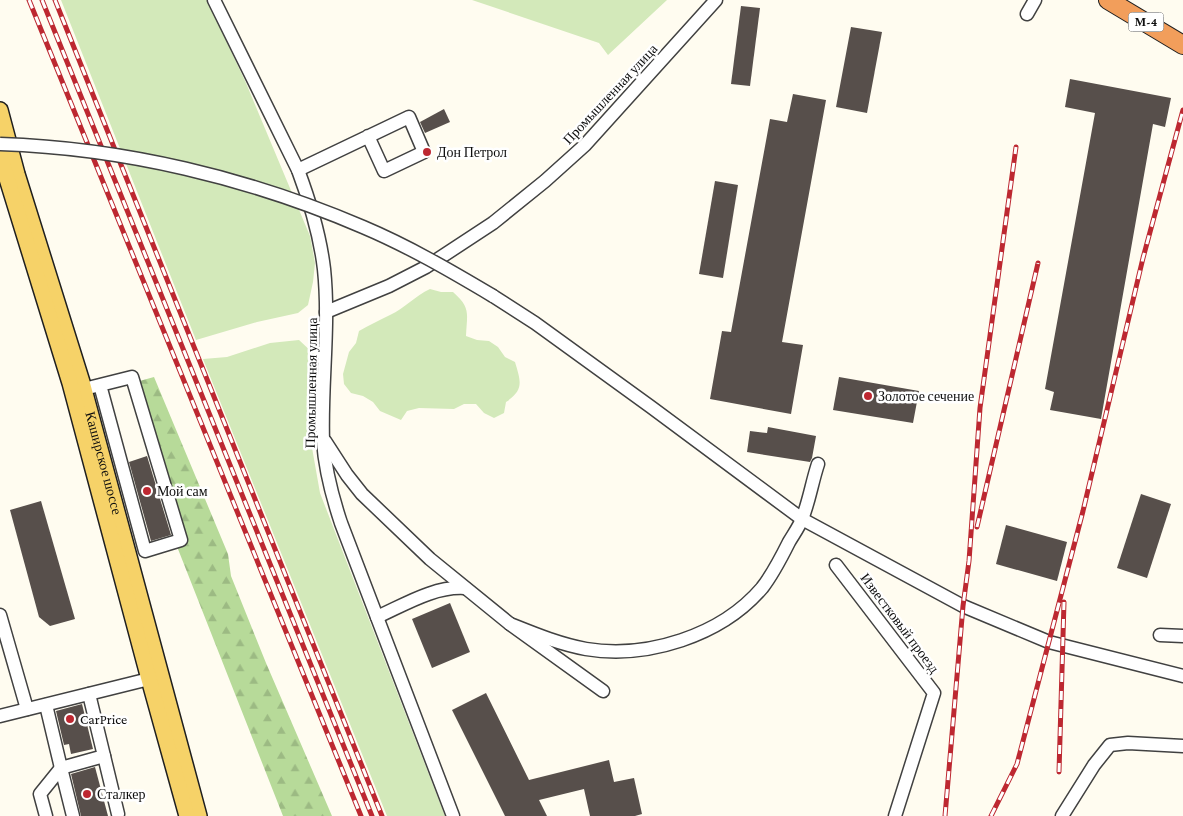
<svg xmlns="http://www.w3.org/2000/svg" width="1183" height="816" viewBox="0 0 1183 816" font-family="'Crimson Pro',serif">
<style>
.grass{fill:#d3e9ba}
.forest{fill:url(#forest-firs)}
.building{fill:#574f4b}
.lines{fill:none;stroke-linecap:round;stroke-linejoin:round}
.minor-casing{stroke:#414141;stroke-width:15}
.major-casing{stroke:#1f1f1f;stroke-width:18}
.highway-casing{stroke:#1f1f1f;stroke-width:20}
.minor{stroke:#fff;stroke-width:12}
.major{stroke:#f6d268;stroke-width:15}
.highway{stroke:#f29e5b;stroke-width:18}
.rail-casing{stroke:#bd2831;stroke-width:5}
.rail{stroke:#fff;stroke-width:3;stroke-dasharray:9;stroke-linecap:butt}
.minor-bridge-casing{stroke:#414141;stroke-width:15;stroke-linecap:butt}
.minor-bridge{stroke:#fff;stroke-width:12}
.poi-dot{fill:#bd2831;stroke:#fff;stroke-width:2}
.labels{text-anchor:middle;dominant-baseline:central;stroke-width:5;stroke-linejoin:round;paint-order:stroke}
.shield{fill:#fff;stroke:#565656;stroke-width:1}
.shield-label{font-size:12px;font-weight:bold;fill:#0e0e0e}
.street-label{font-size:14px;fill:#0e0e0e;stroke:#fff}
.poi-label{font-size:14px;fill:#0e0e0e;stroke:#fff;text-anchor:start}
</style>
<defs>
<pattern id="forest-firs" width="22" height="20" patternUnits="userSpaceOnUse" patternTransform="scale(1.25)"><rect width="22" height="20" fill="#b7da99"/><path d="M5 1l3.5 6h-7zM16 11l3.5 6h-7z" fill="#9cba83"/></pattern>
</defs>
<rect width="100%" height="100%" fill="#fffcf0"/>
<g class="grass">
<polygon points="61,0 207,0 246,83 310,236 315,263 313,282 308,305 298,313 257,322 196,340"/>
<polygon points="472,0 667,0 608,55 599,43"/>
<path d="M430 289 441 292H453C471 308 467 313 466 336L477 340 489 341 498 347 505 357 515 362C521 382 524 390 506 402L504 413 494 418 484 413 476 404H464L454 409 419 408 407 411 401 420 380 411 373 402 363 396 351 393 344 384 343 374 349 352 356 343 359 331C369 325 380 320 390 315 405 308 415 296 430 289Z"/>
<polygon points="299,340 314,354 311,372 311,442 320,493 445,816 387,816 203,359 227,357 270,343"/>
</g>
<polygon class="forest" points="154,377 228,554 231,576 266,663 332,816 283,816 176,544 136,382"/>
<g class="building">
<polygon points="741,6 760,8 750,86 731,84"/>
<polygon points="851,27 882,32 867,113 836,107"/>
<polygon points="1070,79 1171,98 1165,127 1153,124 1101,419 1050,410 1054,392 1045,389 1095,113 1065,107"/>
<polygon points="793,94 826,100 782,342 803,345 791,414 710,399 722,331 731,332 770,119 787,122"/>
<polygon points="444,109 450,122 425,133 420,122"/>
<polygon points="715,181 738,185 723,278 699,274"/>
<polygon points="839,377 919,391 913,423 833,410"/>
<polygon points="768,427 816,436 812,458 810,462 747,452 750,431 767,433"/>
<polygon points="147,456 171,535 151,541 129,462"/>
<polygon points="1141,494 1171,504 1147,578 1117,568"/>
<polygon points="41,501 75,619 50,626 39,617 10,510"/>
<polygon points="1006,525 1067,542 1057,581 996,564"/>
<polygon points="450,603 470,652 432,668 412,619"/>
<polygon points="486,693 529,780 609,760 614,782 634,778 642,814 635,816 590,816 584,789 539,800 547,816 505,816 452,710"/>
<polygon points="82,704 93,749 71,754 69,744 64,745 56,711"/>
<polygon points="95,767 108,816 81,816 71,774"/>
</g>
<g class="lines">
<g class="minor-casing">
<g id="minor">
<path d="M214 0 298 170C310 202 320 235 324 269 330 326 321 384 323 441 325 469 332 496 341 523L453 816"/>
<polyline points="1027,14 1035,0"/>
<polyline points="298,170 409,117 424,152 384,171 368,136"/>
<polyline points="493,296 535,323 651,407 802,519 963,606 1049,642 1183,676"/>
<polyline points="326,312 389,286 426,267 493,223 545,181 585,145 716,0"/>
<polyline points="84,389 132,377 181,540 145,551 100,385"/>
<polyline points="325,441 347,475 362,494 430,559 510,624 603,691"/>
<polyline points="836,565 934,693 895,816"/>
<polyline points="0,615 27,709"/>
<path d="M377 617C404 605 434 586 465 588"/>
<path d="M510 624C535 634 559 644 586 649 647 659 721 636 762 588 773 574 781 558 789 542 793 535 799 527 802 519 809 502 812 482 818 464"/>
<polyline points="1160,635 1183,636"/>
<polyline points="46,705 61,768 104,756 89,694"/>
<polyline points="0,716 149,679"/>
<polyline points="104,756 118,814"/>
<polyline points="46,816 40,794 61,768 73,816"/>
<polyline points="1062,816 1094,765 1110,745 1128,743 1183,746"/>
</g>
</g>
<g class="major-casing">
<g id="major">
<path id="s1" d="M0 110 17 174 82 382 199 816"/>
<polyline points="0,156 70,383 149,679 187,816"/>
</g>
</g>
<g class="highway-casing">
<polyline id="highway" points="1108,0 1183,45"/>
</g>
<use href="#minor" class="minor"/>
<use href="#major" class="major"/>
<use href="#highway" class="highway"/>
<g class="rail-casing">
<g id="rail">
<polyline points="29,0 361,816"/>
<polyline points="42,0 372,816"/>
<polyline points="55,0 382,816"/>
<polyline points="977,527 1038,263"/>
<polyline points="1059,772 1064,602"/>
<polyline points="945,816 963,606 969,561 980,408 1016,147"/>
<polyline points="991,816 1017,764 1083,511 1143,258 1183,110"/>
</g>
</g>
<use href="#rail" class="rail"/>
<g class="minor-bridge-casing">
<path id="minor-bridge" d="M0 144C124 148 249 178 363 227 408 246 451 271 493 296"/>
</g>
<use href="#minor-bridge" class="minor-bridge"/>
</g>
<g class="poi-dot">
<circle cx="427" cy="152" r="5"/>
<circle cx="868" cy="396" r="5"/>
<circle cx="147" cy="491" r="5"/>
<circle cx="70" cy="719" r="5"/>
<circle cx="87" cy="794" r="5"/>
</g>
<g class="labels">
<rect class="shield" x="1128.5" y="12.5" width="35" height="19" rx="4"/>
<g class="shield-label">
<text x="1146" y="22">М-4</text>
</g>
<g class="street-label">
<text transform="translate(610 94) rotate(-47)">Промышленная улица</text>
<text transform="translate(311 383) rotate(-89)">Промышленная улица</text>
<text stroke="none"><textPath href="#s1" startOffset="368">Каширское шоссе</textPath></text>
<text transform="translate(900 623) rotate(53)">Известковый проезд</text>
</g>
<g class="poi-label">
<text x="437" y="152">Дон Петрол</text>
<text x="878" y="396">Золотое сечение</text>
<text x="157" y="491">Мой сам</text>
<text x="80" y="719">CarPrice</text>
<text x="97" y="794">Сталкер</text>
</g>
</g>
</svg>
